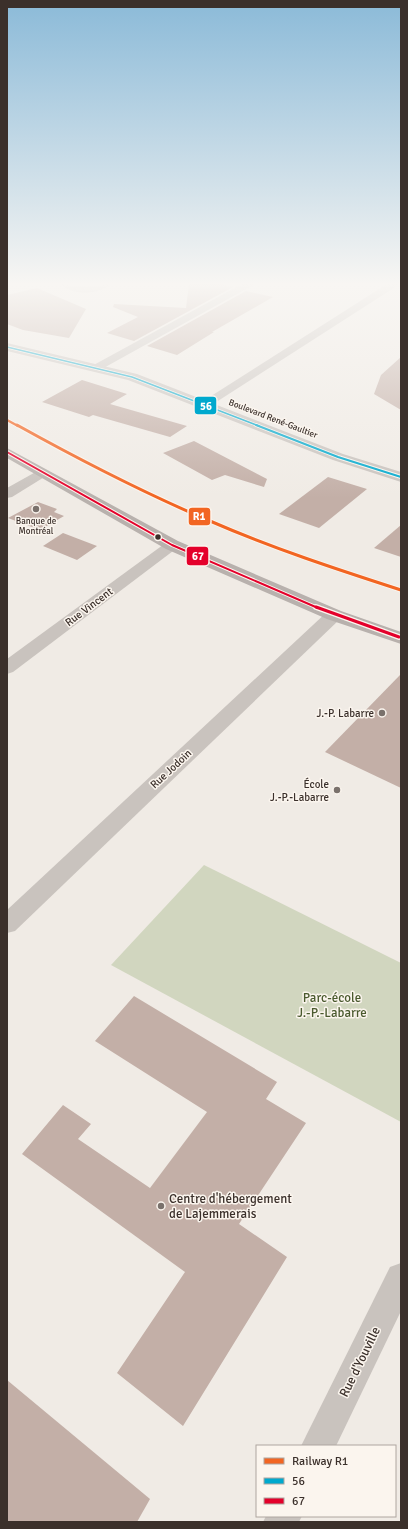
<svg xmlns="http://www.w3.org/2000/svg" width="408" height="1529" viewBox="0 0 408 1529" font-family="Signika,sans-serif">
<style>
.green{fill:#d1d6bf}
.building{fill:#c3afa7}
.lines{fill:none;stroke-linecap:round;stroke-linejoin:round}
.minor{fill:#c9c3be;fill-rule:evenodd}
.tertiary{fill:#c9c3be;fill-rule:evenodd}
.primary{fill:#b8b1ad;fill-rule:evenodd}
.bus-1-far1-casing{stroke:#fbf5ee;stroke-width:3}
.bus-1-casing{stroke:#fbf5ee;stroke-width:4}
.bus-2-far1-casing{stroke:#fbf5ee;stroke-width:4}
.bus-2-casing{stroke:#fbf5ee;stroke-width:6}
.bus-1-far1{stroke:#00a9ce;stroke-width:1.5}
.bus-1{stroke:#00a9ce;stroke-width:2}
.bus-2-far1{stroke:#e4002b;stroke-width:2}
.bus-2{stroke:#e4002b;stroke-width:3}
.rail-1-far1-casing{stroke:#fbf5ee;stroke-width:4}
.rail-1-casing{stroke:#fbf5ee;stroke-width:5}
.rail-1-far1{stroke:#f26522;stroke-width:2.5}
.rail-1{stroke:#f26522;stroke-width:3}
.poi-dot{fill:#7a716c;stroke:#fbf5ee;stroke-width:1.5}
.bus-dot{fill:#3b302b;stroke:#fbf5ee;stroke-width:1.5}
.labels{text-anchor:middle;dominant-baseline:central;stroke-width:3;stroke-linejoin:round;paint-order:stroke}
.far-street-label{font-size:9px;fill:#3b302b;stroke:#fbf5ee}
.far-poi-label{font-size:9px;fill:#3b302b;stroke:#fbf5ee}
.street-label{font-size:11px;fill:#3b302b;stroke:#fbf5ee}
.poi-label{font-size:11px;fill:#3b302b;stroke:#fbf5ee;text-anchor:end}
.near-park-label{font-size:13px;fill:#4a5a2e;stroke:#fbf5ee}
.near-poi-label{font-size:13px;fill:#3b302b;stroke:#fbf5ee;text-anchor:start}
.near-street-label{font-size:13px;fill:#3b302b;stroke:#fbf5ee}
.line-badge{stroke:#fbf5ee;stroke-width:1.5}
.badge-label{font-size:11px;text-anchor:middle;font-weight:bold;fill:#fff}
</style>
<rect width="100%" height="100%" fill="#f0ebe5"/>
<polygon class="green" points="204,865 401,963 401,1122 111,965"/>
<g class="building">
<polygon points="189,284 220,284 233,287 134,341 107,333 138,317 113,307 114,304 186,308"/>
<polygon points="37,288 86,309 69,338 23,330 7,324 7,295"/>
<polygon points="246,291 273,297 212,332 214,332 177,355 147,346"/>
<polygon points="401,357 401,410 374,394 381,375"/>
<polygon points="82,380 127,394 110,404 187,426 170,437 93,415 89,417 42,402"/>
<polygon points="194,441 267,479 264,487 225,475 212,480 163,453"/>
<polygon points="328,477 367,489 319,528 279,514"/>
<polygon points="38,502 57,509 54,512 64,516 40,530 8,518"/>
<polygon points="401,525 401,557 374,548"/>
<polygon points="63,533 97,546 77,560 43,546"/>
<polygon points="401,674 401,788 325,752"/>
<polygon points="134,996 277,1082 266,1099 306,1123 239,1224 287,1257 183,1426 117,1373 185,1272 22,1154 63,1105 91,1124 78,1139 150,1188 207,1112 95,1041"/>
<polygon points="7,1380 150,1499 137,1522 7,1522"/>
</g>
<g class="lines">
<g class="minor">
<path d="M61 284 85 287 110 284C99 295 72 296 61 284Z"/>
<polygon points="242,284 255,284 100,370 92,370 90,367"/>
<polygon points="387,284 400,284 207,408 203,409 197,405"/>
<polygon points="41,469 46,470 48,473 46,476 12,497 7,498 7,488"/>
<polygon points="172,540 177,542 180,545 177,548 13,672 7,674 7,659 167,542"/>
<polygon points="334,610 340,611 342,615 340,619 15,931 7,933 7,910 328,611"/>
<polygon points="401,1263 401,1311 336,1446 301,1446 390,1267"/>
<polygon points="266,1516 302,1516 299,1522 263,1522"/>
</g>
<polygon class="tertiary" points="7,343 137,374 343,454 401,472 401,482 333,460 128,380 7,351"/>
<polygon class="primary" points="7,448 178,541 341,611 401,632 401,644 327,619 166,549 7,458"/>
<g class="bus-1-far1-casing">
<polyline id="bus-1-far1" points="7,347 132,377 259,426"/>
</g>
<g class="bus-1-casing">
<polyline id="bus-1" points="256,425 338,457 401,477"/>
</g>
<g class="bus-2-far1-casing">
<polyline id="bus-2-far1" points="7,452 172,545 318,608"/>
</g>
<g class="bus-2-casing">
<polyline id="bus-2" points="316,607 399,637"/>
</g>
<use href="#bus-1-far1" class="bus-1-far1"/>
<use href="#bus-1" class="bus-1"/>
<use href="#bus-2-far1" class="bus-2-far1"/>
<use href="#bus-2" class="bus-2"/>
<g class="rail-1-far1-casing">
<polyline id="rail-1-far1" points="7,420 18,426"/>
</g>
<g class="rail-1-casing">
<path id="rail-1" d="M17 425C80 460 144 493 210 521 272 548 336 569 401 590"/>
</g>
<use href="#rail-1-far1" class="rail-1-far1"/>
<use href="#rail-1" class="rail-1"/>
</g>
<linearGradient id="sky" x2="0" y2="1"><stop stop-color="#8bbad8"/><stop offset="0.57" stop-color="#f8f6f3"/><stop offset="1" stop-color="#f8f6f3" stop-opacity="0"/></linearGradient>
<rect width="408" height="498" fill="url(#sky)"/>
<g class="poi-dot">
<circle cx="36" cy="509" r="4"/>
<circle cx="382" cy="713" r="4"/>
<circle cx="337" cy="790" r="4"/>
<circle cx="161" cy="1206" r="4"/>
</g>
<circle class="bus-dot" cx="158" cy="537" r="3.5"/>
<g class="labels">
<g class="far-street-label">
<text transform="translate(273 419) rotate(21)">Boulevard René-Gaultier</text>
</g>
<g class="far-poi-label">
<text x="36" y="521">Banque de<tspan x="36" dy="10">Montréal</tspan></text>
</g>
<g class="street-label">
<text transform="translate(89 607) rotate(-37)">Rue Vincent</text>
<text transform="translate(171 769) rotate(-43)">Rue Jodoin</text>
</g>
<g class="poi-label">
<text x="374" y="713">J.-P. Labarre</text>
<text x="329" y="784">École<tspan x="329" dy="13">J.-P.-Labarre</tspan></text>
</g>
<g class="near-park-label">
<text x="332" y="998">Parc-école<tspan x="332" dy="15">J.-P.-Labarre</tspan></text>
</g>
<g class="near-poi-label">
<text x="169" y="1199">Centre d'hébergement<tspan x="169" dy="15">de Lajemmerais</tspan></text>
</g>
<g class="near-street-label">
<text transform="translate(360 1362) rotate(-64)">Rue d'Youville</text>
</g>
</g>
<g class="line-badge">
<rect x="194" y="396" width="23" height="19" rx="4" fill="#00a9ce"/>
<rect x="188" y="507" width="23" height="19" rx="4" fill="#f26522"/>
<rect x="186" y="546" width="23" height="20" rx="4" fill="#e4002b"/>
</g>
<g class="badge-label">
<text x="206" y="410">56</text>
<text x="199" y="520">R1</text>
<text x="198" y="560">67</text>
</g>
<rect width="408" height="1529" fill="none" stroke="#3b302b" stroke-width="16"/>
<rect x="256" y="1445" width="140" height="72" fill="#fbf5ee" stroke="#aea6a0"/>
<rect x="264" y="1458" width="20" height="6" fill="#f26522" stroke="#aea6a0"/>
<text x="292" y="1465" font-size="12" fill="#3b302b">Railway R1</text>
<rect x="264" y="1478" width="20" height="6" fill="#00a9ce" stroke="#aea6a0"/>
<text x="292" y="1485" font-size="12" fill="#3b302b">56</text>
<rect x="264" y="1498" width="20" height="6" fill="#e4002b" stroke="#aea6a0"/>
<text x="292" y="1505" font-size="12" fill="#3b302b">67</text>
</svg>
